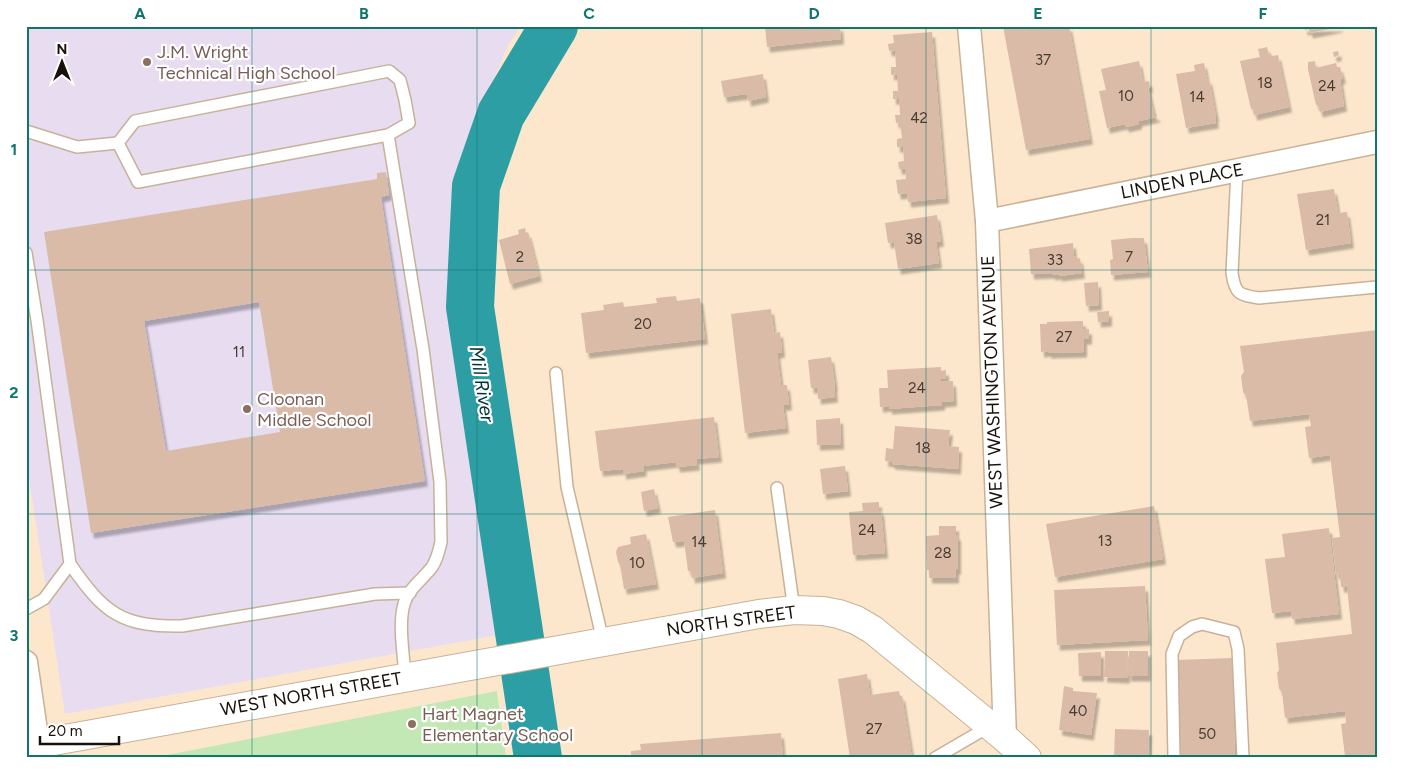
<svg xmlns="http://www.w3.org/2000/svg" width="1403" height="784" viewBox="0 0 1403 784" font-family="Figtree,sans-serif">
<style>
.education{fill:#e7dcf0}
.green{fill:#c3e7b5}
.lines{fill:none;stroke-linecap:round;stroke-linejoin:round}
.river{stroke:#2d9fa4;stroke-width:48}
.building{fill:#d9bba8;fill-rule:evenodd;filter:url(#shadow)}
.lane-casing{stroke:#c7b298;stroke-width:14}
.street-casing{stroke:#c7b298;stroke-width:25}
.secondary-casing{stroke:#c7b298;stroke-width:30}
.lane{stroke:#fff;stroke-width:11}
.street{stroke:#fff;stroke-width:22}
.secondary{stroke:#fff;stroke-width:28}
.grid{fill:none;stroke:#0f766e;stroke-width:1;stroke-opacity:0.55}
.education-dot{fill:#8d6e63;stroke:#fff;stroke-width:2}
.labels{text-anchor:middle;dominant-baseline:central;stroke-width:4.5;stroke-linejoin:round;paint-order:stroke}
.number-label{font-size:15px;fill:#483c30}
.education-label{font-size:18px;fill:#785e54;stroke:#fff;text-anchor:start}
.street-label{font-size:18px;fill:#181108;stroke:#fff}
.water-label{font-size:19px;font-style:italic;fill:#003335;stroke:#fff}
.neatline{fill:none;stroke:#0f766e;stroke-width:2}
.grid-label{font-size:16px;text-anchor:middle;font-weight:bold;fill:#0f766e}
</style>
<defs>
<filter id="shadow"><feDropShadow dx="3" dy="5.5" stdDeviation="1" flood-color="#0004"/></filter>
</defs>
<rect width="100%" height="100%" fill="#fde7cc"/>
<polygon class="education" points="26,26 521,26 508,45 479,115 456,189 449,273 458,360 489,526 504,634 65,714 26,458"/>
<polygon class="green" points="497,691 506,758 151,758"/>
<g class="lines">
<polyline class="river" points="538,758 470,307 476,186 501,114 554,26"/>
</g>
<g class="building">
<polygon points="765,26 840,26 841,39 767,47"/>
<polygon points="1003,26 1069,26 1090,139 1026,150"/>
<polygon points="1304,26 1340,26 1340,27 1310,33 1309,29 1305,30"/>
<polygon points="932,32 946,198 908,202 907,193 898,194 896,180 906,179 905,169 899,169 898,162 904,161 903,147 897,147 897,139 902,138 900,122 896,123 895,115 900,115 899,99 893,99 893,91 898,91 897,74 891,75 891,67 896,67 895,50 889,51 888,44 894,43 893,35"/>
<polygon points="1267,47 1269,55 1271,54 1272,56 1278,55 1289,107 1254,115 1253,109 1251,109 1240,61 1260,57 1258,49"/>
<polygon points="1338,51 1339,55 1334,57 1333,52"/>
<polygon points="1139,61 1143,82 1149,81 1150,87 1148,88 1154,115 1157,115 1157,117 1139,121 1139,124 1126,127 1125,124 1107,128 1099,91 1106,90 1101,69"/>
<polygon points="1315,61 1316,68 1336,63 1337,67 1340,67 1343,78 1340,79 1344,106 1320,112 1318,105 1316,105 1308,69 1308,62"/>
<polygon points="1204,63 1207,80 1209,79 1216,116 1215,117 1216,123 1186,128 1176,74 1195,71 1194,65"/>
<polygon points="763,74 766,97 748,101 747,94 724,97 721,81"/>
<path d="M386 172 389 195 381 197 425 481 91 533 44 232 377 179V173ZM259 302 280 432 166 451 144 321Z"/>
<polygon points="1334,189 1338,213 1347,212 1351,243 1306,250 1297,194"/>
<polygon points="937,215 941,241 936,242 939,263 898,269 894,242 888,243 885,223"/>
<polygon points="525,228 526,233 528,232 539,276 510,284 499,240 519,234 518,230"/>
<polygon points="1132,238 1144,238 1148,272 1111,275 1110,260 1113,259 1111,240"/>
<polygon points="1073,243 1074,257 1077,256 1078,259 1080,258 1082,273 1059,276 1059,274 1052,275 1052,273 1031,274 1029,249"/>
<polygon points="1098,282 1099,305 1086,306 1084,283"/>
<polygon points="676,296 677,301 700,298 705,339 586,353 581,313 604,310 603,305 623,302 624,307 657,303 656,298"/>
<polygon points="771,309 774,333 780,332 782,352 777,353 781,385 787,385 789,405 783,405 786,428 745,433 731,314"/>
<polygon points="1109,311 1109,321 1098,322 1097,312"/>
<polygon points="1083,321 1083,329 1089,329 1089,339 1084,339 1084,352 1048,353 1048,351 1041,352 1040,324 1047,324 1047,322"/>
<polygon points="1377,330 1377,406 1374,406 1377,419 1377,758 1349,758 1349,755 1345,756 1341,724 1346,723 1345,711 1285,718 1282,692 1279,689 1277,673 1279,670 1276,643 1352,634 1347,587 1341,587 1340,573 1336,574 1332,538 1340,537 1330,455 1309,458 1305,427 1311,426 1309,414 1250,421 1246,395 1243,392 1241,376 1244,372 1240,346"/>
<polygon points="831,357 835,386 834,386 835,397 818,399 817,388 811,388 808,360"/>
<polygon points="941,367 941,371 946,370 946,379 941,379 941,382 953,381 954,401 942,402 942,405 889,409 889,406 880,407 879,388 888,388 887,370"/>
<polygon points="714,417 719,457 696,459 697,465 677,467 676,462 643,466 644,471 623,474 623,469 600,471 595,431"/>
<polygon points="840,418 841,444 817,445 816,420"/>
<polygon points="895,426 950,430 948,446 959,447 958,469 892,464 892,462 885,461 886,448 893,449"/>
<polygon points="845,466 848,491 823,494 820,469"/>
<polygon points="654,489 658,508 644,511 641,492"/>
<polygon points="879,502 879,510 881,510 885,553 853,555 849,512 863,511 862,503"/>
<polygon points="1154,506 1163,559 1055,577 1046,524"/>
<polygon points="715,510 723,573 692,578 691,571 688,571 684,541 673,542 668,517"/>
<polygon points="939,526 956,526 956,535 958,535 958,569 956,569 956,578 929,578 929,570 927,570 926,536 939,535"/>
<polygon points="1329,528 1339,614 1292,619 1291,611 1272,613 1265,559 1285,557 1282,534"/>
<polygon points="646,534 656,584 624,589 620,565 618,562 616,552 618,547 631,544 630,537"/>
<polygon points="1145,586 1148,640 1057,645 1054,590"/>
<polygon points="1105,651 1128,651 1127,678 1104,677"/>
<polygon points="1129,651 1148,651 1148,676 1128,676"/>
<polygon points="1101,652 1101,676 1079,676 1078,653"/>
<polygon points="1232,658 1235,758 1180,758 1176,660"/>
<polygon points="867,674 870,695 899,691 900,696 902,696 912,758 850,758 838,679"/>
<polygon points="1064,686 1073,688 1073,691 1097,693 1091,735 1059,730"/>
<polygon points="1115,729 1149,730 1148,758 1114,758"/>
<polygon points="781,733 783,758 631,758 631,751 641,750 640,744"/>
</g>
<g class="lines">
<g class="lane-casing">
<g id="lane">
<polygon points="389,71 400,80 405,100 409,123 388,135 138,182 118,143 135,121"/>
<polyline points="26,131 77,147 118,143"/>
<path d="M388 135 423 349 440 482 441 542C439 551 437 560 432 567 423 579 408 589 404 604 398 625 404 656 405 677"/>
<path d="M1237 170 1232 273C1235 294 1239 295 1259 298L1377 287"/>
<polyline points="26,253 37,320 70,564 44,599 26,609"/>
<polyline points="556,373 567,487 603,641"/>
<polyline points="777,488 794,610"/>
<path d="M70 564C104 613 121 627 182 626L375 594 410 593"/>
<polyline points="935,758 990,726"/>
<polyline points="1174,758 1172,654 1179,636 1192,627 1202,624 1234,632 1238,649 1243,758"/>
</g>
</g>
<g class="street-casing">
<g id="street">
<polyline points="969,26 987,221 1005,738"/>
<polyline points="987,221 1377,142"/>
<polyline points="26,662 40,758"/>
</g>
</g>
<g class="secondary-casing">
<polyline id="secondary" points="26,746 759,614 794,610 823,611 839,614 856,620 873,630 1005,738 1027,758"/>
</g>
<use href="#lane" class="lane"/>
<use href="#street" class="street"/>
<use href="#secondary" class="secondary"/>
</g>
<path class="grid" d="M252 26V758M477 26V758M702 26V758M926 26V758M1151 26V758M26 270H1377M26 514H1377"/>
<g class="education-dot">
<circle cx="147" cy="62" r="5"/>
<circle cx="247" cy="409" r="5"/>
<circle cx="412" cy="724" r="5"/>
</g>
<g class="labels">
<g class="number-label">
<text x="1043" y="60">37</text>
<text x="1265" y="83">18</text>
<text x="1327" y="86">24</text>
<text x="1126" y="96">10</text>
<text x="1197" y="97">14</text>
<text x="919" y="118">42</text>
<text x="1323" y="220">21</text>
<text x="914" y="239">38</text>
<text x="520" y="257">2</text>
<text x="1129" y="257">7</text>
<text x="1055" y="260">33</text>
<text x="643" y="324">20</text>
<text x="1064" y="337">27</text>
<text x="239" y="352">11</text>
<text x="917" y="388">24</text>
<text x="923" y="448">18</text>
<text x="867" y="530">24</text>
<text x="1105" y="541">13</text>
<text x="699" y="542">14</text>
<text x="943" y="553">28</text>
<text x="637" y="563">10</text>
<text x="1078" y="711">40</text>
<text x="874" y="729">27</text>
<text x="1207" y="734">50</text>
</g>
<g class="education-label">
<text x="157" y="52">J.M. Wright<tspan x="157" dy="21">Technical High School</tspan></text>
<text x="257" y="399">Cloonan<tspan x="257" dy="21">Middle School</tspan></text>
<text x="422" y="714">Hart Magnet<tspan x="422" dy="21">Elementary School</tspan></text>
</g>
<g class="street-label">
<text transform="translate(1182 181) rotate(-11)">LINDEN PLACE</text>
<text transform="translate(992 382) rotate(-92)">WEST WASHINGTON AVENUE</text>
<text transform="translate(731 621) rotate(-8)">NORTH STREET</text>
<text transform="translate(311 694) rotate(-10)">WEST NORTH STREET</text>
</g>
<g class="water-label">
<text transform="translate(482 384) rotate(81)">Mill River</text>
</g>
</g>
<rect width="1403" height="784" fill="none" stroke="#ffffff" stroke-width="55"/>
<g transform="translate(62 62)" stroke="#ffffff" stroke-width="4" paint-order="stroke">
<path d="M0-4L9 19L0 12L-9 19Z" fill="#181108"/>
<text y="-8" font-size="14" font-weight="bold" text-anchor="middle" fill="#181108">N</text>
</g>
<path d="M40 736v8h79v-8" fill="none" stroke="#181108" stroke-width="2.5"/>
<text x="48" y="736" font-size="15" fill="#181108" stroke="#ffffff" stroke-width="4" paint-order="stroke">20 m</text>
<rect x="28" y="28" width="1348" height="728" class="neatline"/>
<g class="grid-label">
<text x="140" y="19">A</text>
<text x="364" y="19">B</text>
<text x="589" y="19">C</text>
<text x="814" y="19">D</text>
<text x="1038" y="19">E</text>
<text x="1263" y="19">F</text>
<text x="14" y="155">1</text>
<text x="14" y="398">2</text>
<text x="14" y="641">3</text>
</g>
</svg>
